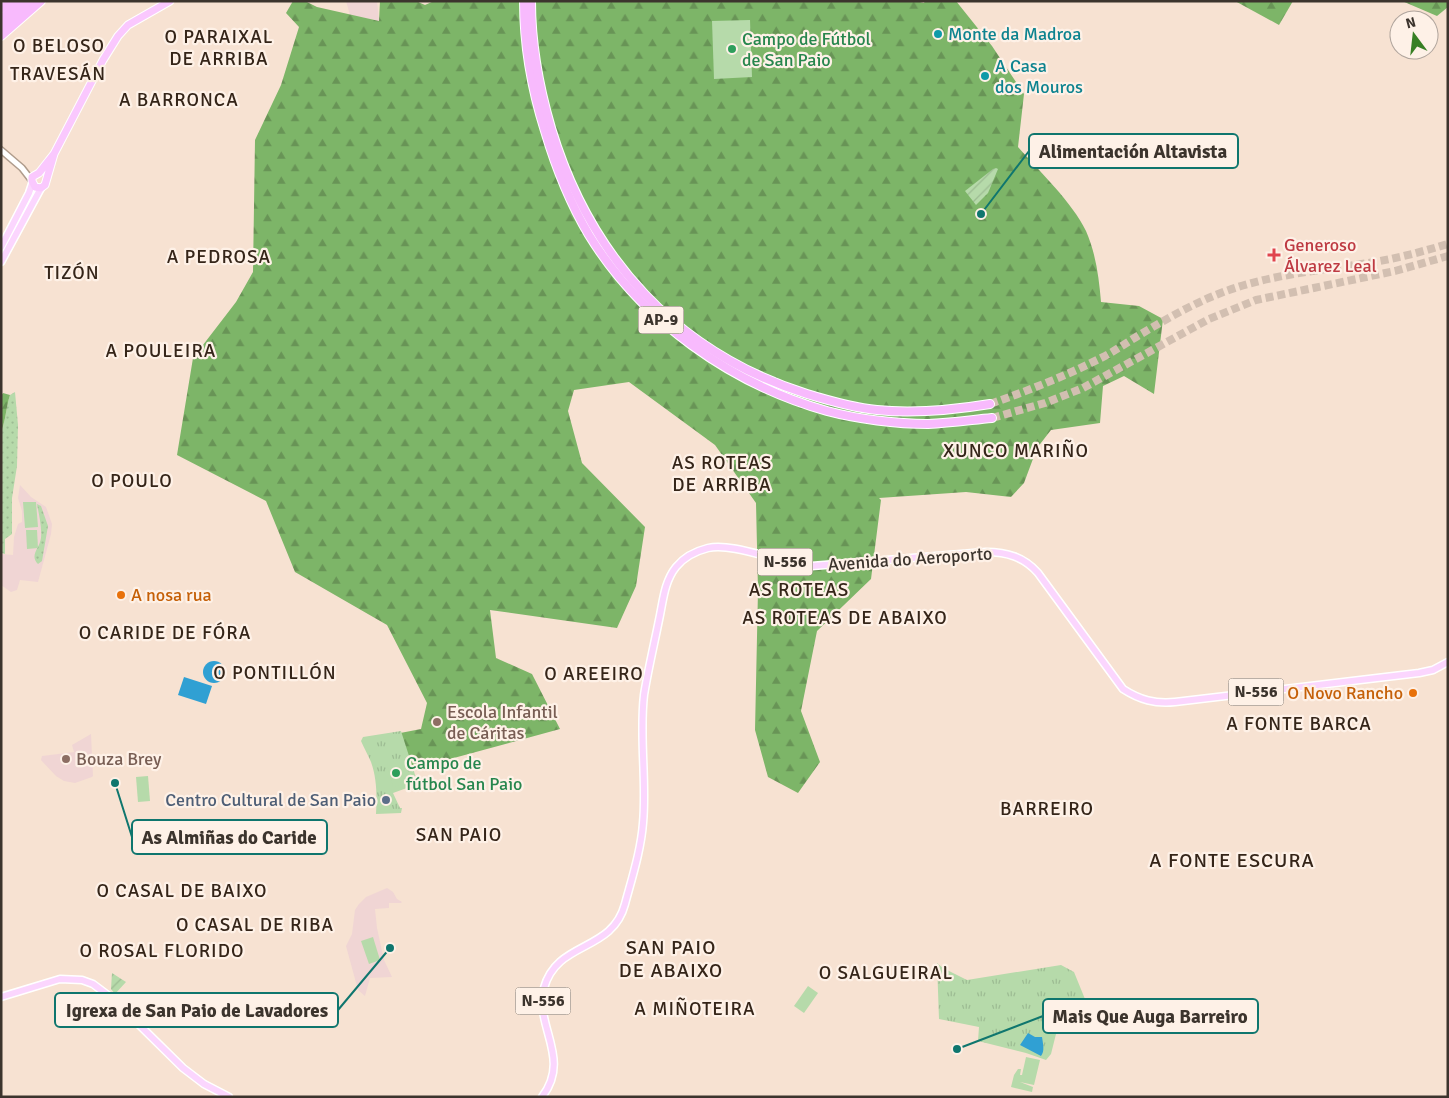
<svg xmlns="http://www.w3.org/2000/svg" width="1449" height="1098" viewBox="0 0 1449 1098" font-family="Signika,sans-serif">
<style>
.education{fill:#f0d5d4}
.grass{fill:url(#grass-dots)}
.forest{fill:url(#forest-firs)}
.park{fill:url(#park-tufts)}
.garden{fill:url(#garden-furrows)}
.pitch{fill:#b6daaa}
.water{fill:#30a0d3}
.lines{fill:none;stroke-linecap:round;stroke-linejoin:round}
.motorway-tunnel{stroke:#d2bfb1;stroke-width:8;stroke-dasharray:8 4;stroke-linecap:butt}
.tertiary-casing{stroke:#af9c8c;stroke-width:8}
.primary-casing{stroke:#fff;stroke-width:9}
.trunk-casing{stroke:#fff;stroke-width:9}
.motorway-casing{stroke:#fff;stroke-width:10}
.tertiary{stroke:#fff;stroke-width:5}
.primary{stroke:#fbd6fe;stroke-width:6}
.trunk{stroke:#fac8fe;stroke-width:7}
.motorway{stroke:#f8bafd;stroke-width:8}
.culture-dot{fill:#0f9aa8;stroke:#fef1e7;stroke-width:2}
.leisure-dot{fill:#2e9e5b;stroke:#fef1e7;stroke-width:2}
.health-dot{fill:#e0444e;stroke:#fef1e7;stroke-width:2}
.food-dot{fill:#e8710a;stroke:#fef1e7;stroke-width:2}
.education-dot{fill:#8d6e63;stroke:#fef1e7;stroke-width:2}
.service-dot{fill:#5c6f8a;stroke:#fef1e7;stroke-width:2}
.labels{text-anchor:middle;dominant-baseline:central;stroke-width:4.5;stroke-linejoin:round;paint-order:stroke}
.shield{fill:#fef1e7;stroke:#766d65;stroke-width:1}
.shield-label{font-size:16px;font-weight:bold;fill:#3c342d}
.culture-label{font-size:18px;fill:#0d838f;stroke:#fef1e7;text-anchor:start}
.leisure-label{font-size:18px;fill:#27864d;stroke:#fef1e7;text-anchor:start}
.health-label{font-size:18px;fill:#be3a42;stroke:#fef1e7;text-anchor:start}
.street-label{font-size:18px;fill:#3c342d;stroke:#fef1e7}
.food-label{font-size:18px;fill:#c56008;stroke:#fef1e7;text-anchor:start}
.education-label{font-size:18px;fill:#785e54;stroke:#fef1e7;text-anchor:start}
.service-label{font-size:18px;fill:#4e5e75;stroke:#fef1e7;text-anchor:end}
.neighbourhood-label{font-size:19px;letter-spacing:1px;fill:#352519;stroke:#fef1e7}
.quarter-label{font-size:20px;letter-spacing:1px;fill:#352519;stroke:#fef1e7}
.leader{fill:none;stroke:#0f766e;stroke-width:2}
.callout-dot{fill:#0f766e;stroke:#fef1e7;stroke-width:2}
.callout{fill:#fef1e7;stroke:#0f766e;stroke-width:2}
.callout-label{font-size:19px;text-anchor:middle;font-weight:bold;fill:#3c342d}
</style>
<defs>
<pattern id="grass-dots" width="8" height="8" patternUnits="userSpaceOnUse" patternTransform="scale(1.25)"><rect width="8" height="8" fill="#b6daaa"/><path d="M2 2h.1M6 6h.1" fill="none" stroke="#9dbc93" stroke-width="1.8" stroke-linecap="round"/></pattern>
<pattern id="forest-firs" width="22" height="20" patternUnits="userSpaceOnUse" patternTransform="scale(1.25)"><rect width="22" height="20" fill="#7db568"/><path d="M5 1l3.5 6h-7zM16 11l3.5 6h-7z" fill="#689456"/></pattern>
<pattern id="park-tufts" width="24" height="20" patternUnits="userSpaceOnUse" patternTransform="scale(1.25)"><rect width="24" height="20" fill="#b6daaa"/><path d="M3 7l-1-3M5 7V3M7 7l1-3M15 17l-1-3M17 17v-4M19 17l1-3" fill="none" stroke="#9dbc93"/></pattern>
<pattern id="garden-furrows" width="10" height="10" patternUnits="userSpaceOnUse" patternTransform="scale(1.25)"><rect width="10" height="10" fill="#b6daaa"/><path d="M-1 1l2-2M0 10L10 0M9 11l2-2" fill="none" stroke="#9dbc93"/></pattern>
</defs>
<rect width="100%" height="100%" fill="#f7e2d2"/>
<g class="education">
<polygon points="346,1 377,1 379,21 350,15"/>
<polygon points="20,485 31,497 46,507 52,524 51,534 38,582 20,580 17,590 11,592 1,585 1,554 13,555 14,537 18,524 22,522 22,511 18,498"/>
<polygon points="91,734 93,776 92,777 75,783 64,781 56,776 41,760 42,756 74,752 72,745"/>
<polygon points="387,888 393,892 397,899 402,902 401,903 389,903 389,908 375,909 377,928 384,960 392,977 370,978 365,996 358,990 346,946 352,934 355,910 359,904 366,897"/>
</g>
<g class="grass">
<path d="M15 392 18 425 17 466 12 498V534L5 539V554L1 553V432C6 420 6 407 10 395Z"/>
<path d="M37 504 41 506 48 526 42 561 38 564C29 555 40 548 41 538 42 527 39 515 37 504Z"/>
</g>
<g class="forest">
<path d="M293 1H305L317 7 379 21 380 1H416L425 5 434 1H916L924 3 925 1H956L992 46 1024 94 1018 147C1040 172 1072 202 1086 231 1096 254 1099 278 1101 302L1139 306 1163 319 1154 394 1124 376 1103 386 1100 423 1051 430 1037 448 1024 483 1011 497 966 492 879 498 881 500 871 579 817 631 801 711 820 762 798 793 768 777 755 730 758 590 756 503 715 445 629 382 574 390 568 411 582 463 645 527 636 586 617 628 490 610 496 658 532 674 560 729 384 777 364 740 421 729 427 703 387 625 295 572 266 501 177 455 193 358 236 302 253 272 255 140 281 85 299 27 286 13Z"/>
<polygon points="1235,1 1293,1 1279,25"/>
<polygon points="1402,1 1448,1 1448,7 1437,16"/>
<path d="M3 393 10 395C6 407 6 420 1 432V396Z"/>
</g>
<g class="park">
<path d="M401 731 418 784 393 793 400 808H402L401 813 376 814C377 796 377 779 371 762 368 755 364 748 361 741L363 737Z"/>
<polygon points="937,963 943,968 967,980 1061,965 1074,972 1087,1004 1058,1026 1051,1054 1046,1060 1026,1053 978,1041 979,1027 939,1019"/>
</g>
<g class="garden">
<polygon points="996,168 998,169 988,193 976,205 965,191 993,169"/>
<polygon points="112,973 126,982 115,994 111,989"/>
</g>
<g class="pitch">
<polygon points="750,20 752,77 714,79 712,21"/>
<polygon points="23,502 36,502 38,527 25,528"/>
<polygon points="26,530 37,530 38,548 27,549"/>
<polygon points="399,760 405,783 393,787 387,764"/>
<polygon points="148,776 150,801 138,802 136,777"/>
<polygon points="373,937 380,960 369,964 361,941"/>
<polygon points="808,986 818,993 804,1013 794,1006"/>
<polygon points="1026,1057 1040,1060 1034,1085 1020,1082 1033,1087 1032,1092 1011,1087 1014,1075 1018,1069 1021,1069 1020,1075 1022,1075"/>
</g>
<g class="water">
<circle cx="214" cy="672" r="11"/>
<polygon points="184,677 212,686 206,704 178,695"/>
<path d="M1028 1033 1035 1037H1042C1043 1044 1045 1051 1041 1056L1020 1045Z"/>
</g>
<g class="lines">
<g class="motorway-tunnel">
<path d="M990 404C1030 390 1068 375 1105 356 1118 349 1129 341 1141 334 1168 318 1196 302 1226 291 1273 274 1324 270 1374 262 1399 258 1424 251 1448 244"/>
<polyline points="992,418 1045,403 1083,388 1209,319 1256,300 1395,271 1448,256"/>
</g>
<g class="tertiary-casing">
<polyline id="tertiary" points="1,150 22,168 32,181"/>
</g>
<g class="primary-casing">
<g id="primary">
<polyline points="1,247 29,193 32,184"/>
<polyline points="1,262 41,188"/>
<polyline points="1,997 60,979 82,980 93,984 113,999 183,1068 204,1084 229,1097"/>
<path d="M542 1097C572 1058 534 1026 544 988 557 940 612 953 625 904 632 878 641 850 643 823 647 781 639 737 644 695 648 670 654 645 659 620 663 602 664 582 676 567 684 557 696 551 708 548 734 542 781 564 812 566L986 552C1007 552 1024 557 1038 573L1123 689C1140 700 1155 704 1175 702L1419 673 1433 670 1448 662"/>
</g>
</g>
<g class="trunk-casing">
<polyline id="trunk" points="54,154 45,185 41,188 35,187 32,181 32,177 39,173 54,154 103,60 118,36 128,25 170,1"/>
</g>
<g class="motorway-casing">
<g id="motorway">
<path d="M524 1C524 45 532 90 545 131 556 168 570 203 589 235 642 321 731 384 827 411 857 419 897 424 928 424 950 423 971 420 992 418"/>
<path d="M531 1C531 44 539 87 551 128 590 258 677 353 807 394 830 401 854 408 877 410 915 414 953 410 990 404"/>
<polyline points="1,9 12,1"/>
<polyline points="1,19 23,1"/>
<polyline points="1,27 31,1"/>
<polyline points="1,36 41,1"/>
</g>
</g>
<use href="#tertiary" class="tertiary"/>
<use href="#primary" class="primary"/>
<use href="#trunk" class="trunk"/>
<use href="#motorway" class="motorway"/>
</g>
<g class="culture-dot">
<circle cx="938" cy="34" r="5"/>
<circle cx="985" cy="76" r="5"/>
</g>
<g class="leisure-dot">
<circle cx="732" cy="49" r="5"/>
<circle cx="396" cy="773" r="5"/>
</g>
<path class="health-dot" d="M1271.5 247.5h5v5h5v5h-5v5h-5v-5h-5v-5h5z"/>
<g class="food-dot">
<circle cx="121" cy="595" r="5"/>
<circle cx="1413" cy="693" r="5"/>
</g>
<g class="education-dot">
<circle cx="437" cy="722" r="5"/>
<circle cx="66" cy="759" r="5"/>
</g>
<circle class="service-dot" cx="386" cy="800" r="5"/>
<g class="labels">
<g class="shield">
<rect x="638.5" y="306.5" width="45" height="27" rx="4"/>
<rect x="757.5" y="548.5" width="55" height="27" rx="4"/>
<rect x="1228.5" y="678.5" width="55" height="27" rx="4"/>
<rect x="515.5" y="987.5" width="55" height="27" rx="4"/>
</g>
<g class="shield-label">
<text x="661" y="320">AP-9</text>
<text x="785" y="562">N-556</text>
<text x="1256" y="692">N-556</text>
<text x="543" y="1001">N-556</text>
</g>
<g class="culture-label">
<text x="948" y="34">Monte da Madroa</text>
<text x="995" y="66">A Casa<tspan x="995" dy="21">dos Mouros</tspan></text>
</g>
<g class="leisure-label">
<text x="742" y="39">Campo de Fútbol<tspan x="742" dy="21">de San Paio</tspan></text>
<text x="406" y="763">Campo de<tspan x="406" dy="21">fútbol San Paio</tspan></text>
</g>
<g class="health-label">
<text x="1284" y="245">Generoso<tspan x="1284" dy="21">Álvarez Leal</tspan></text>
</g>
<g class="street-label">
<text transform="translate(910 559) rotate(-4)">Avenida do Aeroporto</text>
</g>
<g class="food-label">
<text x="131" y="595">A nosa rua</text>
<text x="1403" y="693" text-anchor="end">O Novo Rancho</text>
</g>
<g class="education-label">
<text x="447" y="712">Escola Infantil<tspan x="447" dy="21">de Cáritas</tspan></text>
<text x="76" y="759">Bouza Brey</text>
</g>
<g class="service-label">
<text x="376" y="800">Centro Cultural de San Paio</text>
</g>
<g class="neighbourhood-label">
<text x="219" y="37">O PARAIXAL<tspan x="219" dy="22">DE ARRIBA</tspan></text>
<text x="59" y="46">O BELOSO</text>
<text x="58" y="74">TRAVESÁN</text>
<text x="179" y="100">A BARRONCA</text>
<text x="219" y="257">A PEDROSA</text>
<text x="72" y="273">TIZÓN</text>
<text x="161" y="351">A POULEIRA</text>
<text x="1016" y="451">XUNCO MARIÑO</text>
<text x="722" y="463">AS ROTEAS<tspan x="722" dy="22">DE ARRIBA</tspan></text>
<text x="132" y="481">O POULO</text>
<text x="799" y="590">AS ROTEAS</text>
<text x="845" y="618">AS ROTEAS DE ABAIXO</text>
<text x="165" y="633">O CARIDE DE FÓRA</text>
<text x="275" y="673">O PONTILLÓN</text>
<text x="594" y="674">O AREEIRO</text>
<text x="1299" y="724">A FONTE BARCA</text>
<text x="1047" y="809">BARREIRO</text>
<text x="459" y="835">SAN PAIO</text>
<text x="182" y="891">O CASAL DE BAIXO</text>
<text x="255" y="925">O CASAL DE RIBA</text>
<text x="162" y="951">O ROSAL FLORIDO</text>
<text x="886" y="973">O SALGUEIRAL</text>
<text x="695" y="1009">A MIÑOTEIRA</text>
</g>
<g class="quarter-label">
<text x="1232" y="860">A FONTE ESCURA</text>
<text x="671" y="947">SAN PAIO<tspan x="671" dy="23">DE ABAIXO</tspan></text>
</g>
</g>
<path class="leader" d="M981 214L1029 151M115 783L132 837M390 948L338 1010M957 1049L1043 1016"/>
<g class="callout-dot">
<circle cx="981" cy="214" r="5"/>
<circle cx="115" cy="783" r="5"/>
<circle cx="390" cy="948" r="5"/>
<circle cx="957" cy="1049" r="5"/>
</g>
<g class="callout">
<rect x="1029" y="134" width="209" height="34" rx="5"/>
<rect x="132" y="820" width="195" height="34" rx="5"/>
<rect x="55" y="993" width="283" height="34" rx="5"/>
<rect x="1043" y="999" width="215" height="34" rx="5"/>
</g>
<g class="callout-label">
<text x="1133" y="158">Alimentación Altavista</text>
<text x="229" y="844">As Almiñas do Caride</text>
<text x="197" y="1017">Igrexa de San Paio de Lavadores</text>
<text x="1150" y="1023">Mais Que Auga Barreiro</text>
</g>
<rect width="1449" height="1098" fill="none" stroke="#3c342d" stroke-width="5"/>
<g transform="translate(1414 35) rotate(345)"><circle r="24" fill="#fef1e7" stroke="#b0a59d"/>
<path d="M0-4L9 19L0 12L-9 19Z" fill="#377f24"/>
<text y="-8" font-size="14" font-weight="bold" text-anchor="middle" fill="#3c342d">N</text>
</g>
</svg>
